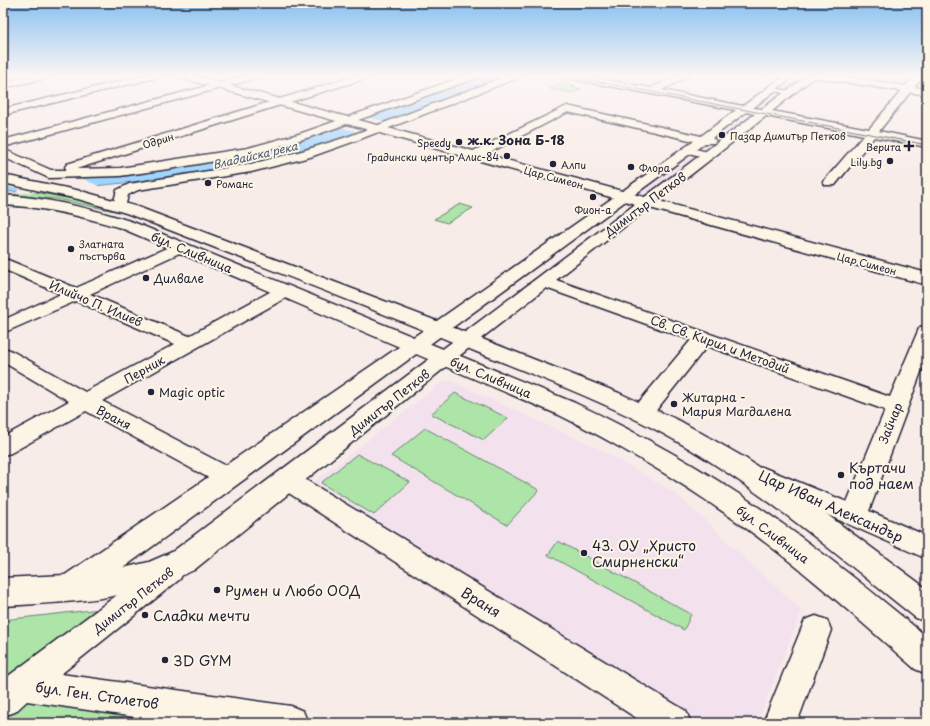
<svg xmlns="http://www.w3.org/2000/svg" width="930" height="726" viewBox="0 0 930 726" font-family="'Playpen Sans',sans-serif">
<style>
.built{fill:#f3e2ee}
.green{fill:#ade4a8;stroke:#688372}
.water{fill:#9ed4fd;stroke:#6c8daf}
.pier{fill:#f8ece9}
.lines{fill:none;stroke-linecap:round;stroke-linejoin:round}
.pedestrian-casing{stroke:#22223b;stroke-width:3}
.minor-casing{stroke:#22223b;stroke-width:3}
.tertiary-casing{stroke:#22223b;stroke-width:3}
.primary-casing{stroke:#22223b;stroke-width:3}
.pedestrian{fill:#fcf5e5;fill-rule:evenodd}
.minor{fill:#fcf5e5;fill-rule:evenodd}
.tertiary{fill:#fcf5e5;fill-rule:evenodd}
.primary{fill:#fcf5e5;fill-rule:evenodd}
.tram{stroke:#22223b;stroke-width:1}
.poi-dot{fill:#22223b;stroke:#fcf5e5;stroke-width:1.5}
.labels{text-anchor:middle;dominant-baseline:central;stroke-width:4;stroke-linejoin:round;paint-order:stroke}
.far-poi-label{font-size:10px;fill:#22223b;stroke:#fcf5e5;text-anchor:start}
.far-street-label{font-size:10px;fill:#22223b;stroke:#fcf5e5}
.far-water-label{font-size:11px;font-style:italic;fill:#475775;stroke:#fcf5e5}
.street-label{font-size:12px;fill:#22223b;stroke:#fcf5e5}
.poi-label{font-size:12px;fill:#22223b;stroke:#fcf5e5;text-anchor:start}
.far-district-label{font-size:13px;font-weight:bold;fill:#22223b;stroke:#fcf5e5}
.near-poi-label{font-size:14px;fill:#22223b;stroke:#fcf5e5;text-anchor:start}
.near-street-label{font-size:14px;fill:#22223b;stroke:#fcf5e5}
</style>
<rect width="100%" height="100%" fill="#f8ece9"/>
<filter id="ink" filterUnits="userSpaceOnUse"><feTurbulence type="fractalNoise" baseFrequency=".025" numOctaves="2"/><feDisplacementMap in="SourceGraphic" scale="8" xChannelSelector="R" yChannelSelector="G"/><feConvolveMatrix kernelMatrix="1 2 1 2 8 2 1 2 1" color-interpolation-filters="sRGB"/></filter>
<g filter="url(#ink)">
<g class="built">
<polygon points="793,75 807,77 651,197 633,192"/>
<polygon points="444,381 452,381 600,449 678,495 802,611 757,723 702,723 314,482"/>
</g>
<g class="green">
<polygon points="563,82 575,85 571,87 582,89 573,93 550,89"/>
<polygon points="29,191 94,203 124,213 57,199 14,195 17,192"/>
<polygon points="460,204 473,208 447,223 434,219"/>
<polygon points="455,393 508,418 484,440 431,414"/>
<polygon points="425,428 539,490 507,525 391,456"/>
<polygon points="357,454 410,482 374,515 321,483"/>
<polygon points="558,541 691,614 684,630 548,555"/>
<polygon points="109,608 3,690 3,620"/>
<polygon points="23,696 187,708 174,723 3,723 3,711"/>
</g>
<path class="water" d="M486 75H509C442 100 376 129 307 148 234 169 157 181 81 187 55 189 29 192 3 192V179L81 178 112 175 239 156 284 145 343 127Z"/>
<g class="pier">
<polygon points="367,117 388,122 362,133 340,127"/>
<polygon points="77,176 101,187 15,194 19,189 3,186 3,177"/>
</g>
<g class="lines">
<g class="pedestrian-casing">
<g id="pedestrian">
<polygon points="768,87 790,91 794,93 790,95 767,89"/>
<polygon points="687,147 712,153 714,155 709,158 684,152 683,150 684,148"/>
</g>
</g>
<g class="minor-casing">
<g id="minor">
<polygon points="37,75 53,75 52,77 3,88 3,82"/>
<polygon points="146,75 160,75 159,77 3,115 3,109"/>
<polygon points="249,75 262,75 261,77 3,147 3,140"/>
<polygon points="358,75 371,75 370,77 76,169 120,168 248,148 302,133 468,75 480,75 479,77 310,137 249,155 175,168 120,176 49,178 3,157 3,149 51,170 67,170 65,167 67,164"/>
<polygon points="509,75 521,75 520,77 355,141 310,157 251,172 138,190 128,195 125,208 120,209 115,208 113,205 117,190 129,184 251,164 302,151 347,137"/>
<polygon points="563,75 580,75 651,88 678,75 688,75 687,77 662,90 743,106 785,75 795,75 753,108 762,109 808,75 817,75 772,111 869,129 915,75 924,75 879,131 927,141 927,147 874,137 835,185 825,185 823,182 864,135 766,116 556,280 890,397 918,331 920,327 927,325 927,356 869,511 927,536 927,559 753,482 750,476 753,470 762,467 847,502 885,410 707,346 650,418 642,420 634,418 631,413 634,408 691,340 546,288 474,344 467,346 460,344 457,340 460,336 755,114 746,112 712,138 716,141 714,143 705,143 445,333 438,335 431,333 429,329 431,325 694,141 568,112 479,158 471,158 469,155 471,152 567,106 701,136 736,110 567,78"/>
<polygon points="180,242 186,244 188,247 186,250 90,294 189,336 279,287 285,286 291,287 294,291 291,295 102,401 236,471 239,477 236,483 227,486 218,483 86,411 11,453 3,455 3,437 69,401 3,362 3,348 10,350 85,392 175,344 76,301 3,333 3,320 61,294 3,269 3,258 76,288"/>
<polygon points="287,471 296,474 686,711 691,723 644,723 278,486 275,480 278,474"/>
<polygon points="170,559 180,563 184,571 180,579 61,674 291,706 303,711 308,723 175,723 27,701 15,712 3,716 3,680 160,563"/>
<polygon points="816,616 827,620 831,630 797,723 763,723 805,620"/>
</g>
</g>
<g class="tertiary-casing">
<g id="tertiary">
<polygon points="176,75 191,75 927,273 927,285 178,77"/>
<path d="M438 323 445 325 448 329 445 333 123 568 149 562 172 552 460 336 467 334 474 336 478 340 474 344 194 570C129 601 73 602 3 606V578L65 575 431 325Z"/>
</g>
</g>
<g class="primary-casing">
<g id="primary">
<polygon points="812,75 835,75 927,89 927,95 817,78"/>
<path d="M3 175 81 191 138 207 434 320 619 393 680 421 745 458 829 516 927 589V622L916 618C834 553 754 483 662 433 603 401 539 377 477 352 361 304 244 259 126 213L78 199 3 183Z"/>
<path d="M3 195C48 198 90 208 133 222L575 403C641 434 705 470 764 511 821 550 874 593 927 637V674L915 669C859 620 803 569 743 526 684 483 623 447 559 415L121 228C82 216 44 207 3 205Z"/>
</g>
</g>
<use href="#pedestrian" class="pedestrian"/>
<use href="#minor" class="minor"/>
<use href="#tertiary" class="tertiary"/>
<use href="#primary" class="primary"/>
<polyline class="tram" points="564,75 927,145"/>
</g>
</g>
<linearGradient id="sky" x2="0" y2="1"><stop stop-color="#8ac1f0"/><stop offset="0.43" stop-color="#fcf6f5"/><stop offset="1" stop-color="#fcf6f5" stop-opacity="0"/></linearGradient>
<rect width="930" height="176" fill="url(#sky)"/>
<g class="poi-dot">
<circle cx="722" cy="135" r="4"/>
<circle cx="459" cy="142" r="4"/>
<path d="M907 140h4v4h4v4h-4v4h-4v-4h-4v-4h4z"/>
<circle cx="507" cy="156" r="4"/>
<circle cx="890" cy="161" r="4"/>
<circle cx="553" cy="164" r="4"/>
<circle cx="631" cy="167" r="4"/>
<circle cx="208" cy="183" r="4"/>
<circle cx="593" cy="197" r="4"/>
<circle cx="71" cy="249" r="4"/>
<circle cx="146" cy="278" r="4"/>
<circle cx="151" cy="392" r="4"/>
<circle cx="674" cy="404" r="4"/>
<circle cx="841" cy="475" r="4"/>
<circle cx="584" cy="553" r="4"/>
<circle cx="217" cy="590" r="4"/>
<circle cx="145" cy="615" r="4"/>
<circle cx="165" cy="660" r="4"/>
</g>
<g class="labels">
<g class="far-poi-label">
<text x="730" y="135">Пазар Димитър Петков</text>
<text x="451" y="142" text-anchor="end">Speedy</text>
<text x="901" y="146" text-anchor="end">Верита</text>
<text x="499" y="156" text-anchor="end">Градински център Алис-84</text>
<text x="882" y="161" text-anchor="end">Lily.bg</text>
<text x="561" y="164">Алпи</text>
<text x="639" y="167">Флора</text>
<text x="216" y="183">Романс</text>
<text x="593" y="209" text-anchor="middle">Фион-а</text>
<text x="79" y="243">Златната<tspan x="79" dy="12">пъстърва</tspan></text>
</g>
<g class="far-street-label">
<text transform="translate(158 140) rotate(-17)">Одрин</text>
<text transform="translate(554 177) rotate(15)">Цар Симеон</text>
<text transform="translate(867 263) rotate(15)">Цар Симеон</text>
</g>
<g class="far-water-label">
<text transform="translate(255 155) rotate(-13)">Владайска река</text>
</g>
<g class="street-label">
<text transform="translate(645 204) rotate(-37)">Димитър Петков</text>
<text transform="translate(192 252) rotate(23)">бул. Сливница</text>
<text transform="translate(96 303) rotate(23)">Илийчо П. Илиев</text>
<text transform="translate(720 344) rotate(20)">Св. Св. Кирил и Методий</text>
<text transform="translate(144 369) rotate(-29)">Перник</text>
<text transform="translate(491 377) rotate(23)">бул. Сливница</text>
<text transform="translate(389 402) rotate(-38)">Димитър Петков</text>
<text transform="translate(114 417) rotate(28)">Враня</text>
<text transform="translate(890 423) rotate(-68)">Зайчар</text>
<text transform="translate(773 534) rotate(37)">бул. Сливница</text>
<text transform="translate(133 600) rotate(-38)">Димитър Петков</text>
</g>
<g class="poi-label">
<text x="154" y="278">Дилвале</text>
<text x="159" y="392">Magic optic</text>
<text x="682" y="397">Житарна -<tspan x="682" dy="14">Мария Магдалена</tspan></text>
</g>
<g class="far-district-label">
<text x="516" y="139">ж.к. Зона Б-18</text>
</g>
<g class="near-poi-label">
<text x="849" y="467">Къртачи<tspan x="849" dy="16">под наем</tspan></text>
<text x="592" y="545">43. ОУ „Христо<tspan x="592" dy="16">Смирненски“</tspan></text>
<text x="225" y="590">Румен и Любо ООД</text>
<text x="153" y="615">Сладки мечти</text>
<text x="173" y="660">3D GYM</text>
</g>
<g class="near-street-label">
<text transform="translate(831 506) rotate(24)">Цар Иван Александър</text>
<text transform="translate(481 602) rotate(32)">Враня</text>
<text transform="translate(97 695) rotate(8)">бул. Ген. Столетов</text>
</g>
</g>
<rect width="930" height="726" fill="none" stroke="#fcf5e5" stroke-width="16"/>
<rect x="8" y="8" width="914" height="710" fill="none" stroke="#22223b" stroke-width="1.5" filter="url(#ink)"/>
</svg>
